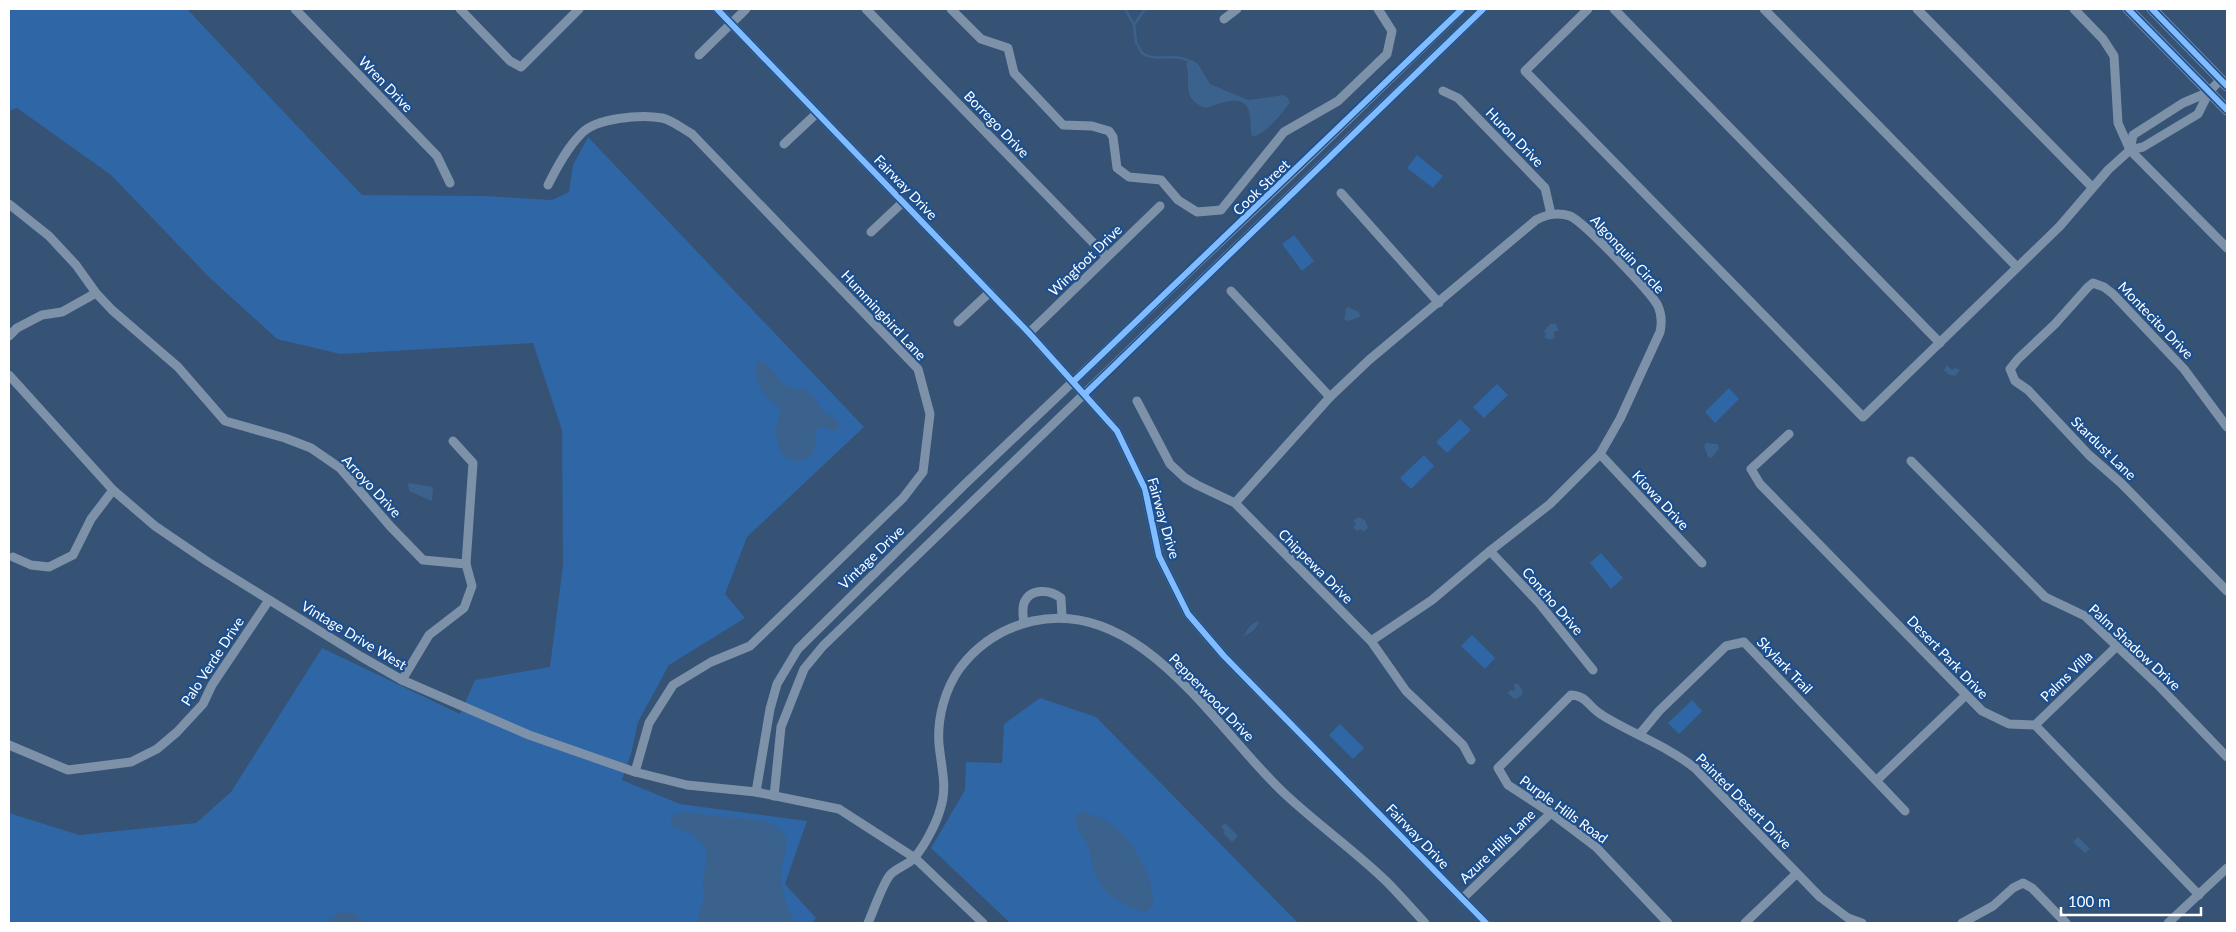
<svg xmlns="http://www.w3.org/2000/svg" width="2236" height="932" viewBox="0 0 2236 932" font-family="Lato,sans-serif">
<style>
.green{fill:#2f66a5}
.water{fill:#3b618d}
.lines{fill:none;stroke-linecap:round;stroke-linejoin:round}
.stream{stroke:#3b618d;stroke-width:2.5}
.minor{stroke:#7d92a8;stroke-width:9}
.major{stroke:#7d8ea7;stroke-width:11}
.cycleway-casing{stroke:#1b4f8f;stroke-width:9}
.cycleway{stroke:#80bcff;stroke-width:6}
.labels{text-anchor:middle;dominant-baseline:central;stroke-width:4.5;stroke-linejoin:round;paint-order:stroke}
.street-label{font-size:14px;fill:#fff;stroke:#1b4f8f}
</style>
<rect width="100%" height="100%" fill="#365274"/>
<g class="green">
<polygon points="9,9 187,9 362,195 484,196 552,200 569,192 573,165 588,137 864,427 747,537 725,594 745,618 669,665 638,722 631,754 622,780 680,804 807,821 785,884 816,918 812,923 9,923 9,813 79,835 196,823 231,792 322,648 460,714 475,680 550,667 563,565 562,430 533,343 340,354 277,339 210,278 111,175 17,108 9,111"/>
<polygon points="1417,155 1443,176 1433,188 1407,168"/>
<polygon points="1294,235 1314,261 1302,271 1282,244"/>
<polygon points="1497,384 1508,395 1484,418 1473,407"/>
<polygon points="1729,388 1739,399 1715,423 1705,412"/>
<polygon points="1460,419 1471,430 1447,453 1436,442"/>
<polygon points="1424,455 1434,466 1411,489 1400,478"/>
<polygon points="1601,553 1623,578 1611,589 1590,563"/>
<polygon points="1472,635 1495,658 1485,669 1461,646"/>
<polygon points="1040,698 1096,717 1298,923 1010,923 931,848 965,790 966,762 1002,763 1004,724"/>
<polygon points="1692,700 1702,711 1679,734 1668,723"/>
<polygon points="1340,724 1364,748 1353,759 1329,735"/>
</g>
<g class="water">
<path d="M1192 60 1198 64 1210 84 1248 100 1284 95 1288 98 1290 102C1285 111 1262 138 1252 136 1250 129 1251 123 1250 116 1247 90 1220 104 1205 108 1180 98 1192 83 1186 63Z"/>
<polygon points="1348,307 1359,312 1360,317 1348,321 1344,319 1346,313 1345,310"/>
<polygon points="1550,324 1556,324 1559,331 1555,331 1554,335 1555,338 1549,340 1544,337 1546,335 1544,331"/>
<path d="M758 361H763L777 375 783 384 788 387 805 390 815 398 822 411 838 420 840 424 835 431H831L823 427 816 430 814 452C793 473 776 454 776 430 775 423 781 416 780 411 778 405 771 401 767 397 759 387 752 372 758 361Z"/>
<polygon points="1947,365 1952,370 1955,368 1960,370 1955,376 1949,375 1944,370"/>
<polygon points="1706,443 1718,444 1719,448 1712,458 1708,457 1704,446"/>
<polygon points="408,483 433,487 432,501 409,491"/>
<polygon points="1358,517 1365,520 1368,528 1363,532 1361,529 1357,531 1353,527 1356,524 1353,521"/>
<polygon points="1257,621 1259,623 1253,631 1243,637 1249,627"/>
<polygon points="1514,683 1519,685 1523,692 1521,696 1515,699 1507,693 1511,690 1515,691"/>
<path d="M680 812 763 821C804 837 779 852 781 879 782 895 788 909 795 923H697C699 914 703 906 704 897 705 892 703 887 703 882 704 861 714 853 695 836 688 830 678 831 671 825V816Z"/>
<path d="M1082 812C1088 814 1096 815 1101 818 1129 831 1155 875 1153 905L1146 912C1125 908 1102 893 1095 873 1091 864 1091 854 1088 846 1084 836 1072 825 1077 814Z"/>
<polygon points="1225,823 1238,836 1232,842 1223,833 1225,831 1221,827"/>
<polygon points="2078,837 2090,849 2085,853 2073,842"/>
<polygon points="337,912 356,913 357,918 362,919 362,923 330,923 330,918 336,917"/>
</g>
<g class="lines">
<g class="stream">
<path d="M1125 9 1134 25 1136 42 1142 53C1156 63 1176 52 1189 61"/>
<polyline points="1134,25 1145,9"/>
</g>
<g class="minor">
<polyline points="295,9 437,156 450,183"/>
<polyline points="460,9 510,61 521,67 579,9"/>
<polyline points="717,9 1029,333 1117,431 1145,489 1159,556 1188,614 1224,656 1486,923"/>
<polyline points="866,9 1107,257"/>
<polyline points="951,9 981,39 1008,48 1014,73 1063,125 1092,126 1109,131 1113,137 1117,168 1129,177 1161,180 1178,200 1197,212 1221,210 1284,132 1338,101 1387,54 1392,31 1378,9"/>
<polyline points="1588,9 1525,71 1863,417 2060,226 2108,170 2130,150 2143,147 2198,114 2209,92 2221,79"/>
<polyline points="1614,9 1940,343"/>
<polyline points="1764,9 2017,267"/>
<polyline points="1917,9 2092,187"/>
<polyline points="2074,9 2103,39 2114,56 2118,123 2130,150 2227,248"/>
<polyline points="1224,19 1237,9"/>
<polyline points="699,55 746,9"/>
<polyline points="1443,91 1458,98 1545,188 1551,214"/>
<polyline points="784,144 817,113"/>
<polyline points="2130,150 2133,135 2183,103 2209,92"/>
<path d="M548 185C557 167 567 148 581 134 595 118 641 114 662 118 672 120 683 129 692 134L918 369 930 414 923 472 903 498 750 646 711 662 673 685 649 723 635 772"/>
<polyline points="1341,193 1439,303"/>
<polyline points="9,204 49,236 76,265 96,293 112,310 178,367 225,421 285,438 311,448 340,468 390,526 423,560 466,564"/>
<polyline points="871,232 903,202"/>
<polyline points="1231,291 1330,397"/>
<polyline points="958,322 990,292"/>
<polyline points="1029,333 1160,206"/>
<polyline points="9,336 17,328 42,315 62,312 96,293"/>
<polyline points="9,375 113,490 155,526 208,562 360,656 402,680 529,735 635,772 687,785 756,792 839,809 915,858 983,923"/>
<polyline points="1137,401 1170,464 1185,478 1197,485 1235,503 1371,641 1406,691 1463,745 1471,760"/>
<polyline points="2227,427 2184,369 2113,294 2104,287 2093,283 2088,287 2055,324 2018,359 2010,369 2015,381 2028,390 2089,455 2121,483 2227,591"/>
<polyline points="1789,434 1751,469 1760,484 1982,711 2009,724 2035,725 2199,895"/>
<polyline points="1600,454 1702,563"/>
<polyline points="1911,461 2045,597 2085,616 2157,684 2227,757"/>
<path d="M1235 503 1330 397 1369 360 1536 220C1547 214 1558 212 1570 216 1584 222 1651 292 1658 306 1662 315 1662 323 1660 332L1620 419 1600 454 1550 504 1490 551 1432 600 1371 641"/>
<polyline points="1490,551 1539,603 1593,670"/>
<polyline points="13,557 31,565 49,567 73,555 91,519 113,490"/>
<path d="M1024 623C1023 617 1022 609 1024 603 1030 588 1050 589 1061 598L1062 617"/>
<polyline points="402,680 429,635 464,608 472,586 466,564 473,463 453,441"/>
<polyline points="2035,725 2117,646"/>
<polyline points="1639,735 1659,711 1726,646 1744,642 1905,811"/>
<polyline points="9,745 68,770 131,762 157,749 177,732 203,704 212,685 269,600"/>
<polyline points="1877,780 1966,695"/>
<polyline points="756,792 770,709 777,684 798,649 963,486 1298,168 1462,9"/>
<polyline points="774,796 781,727 804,669 823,646 1483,9"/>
<polyline points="1462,899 1551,813"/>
<path d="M868 923C873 912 883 883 890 875 897 867 909 865 915 857 925 845 936 824 940 810 948 787 941 767 939 744 937 718 945 689 960 668 979 643 1003 628 1033 621 1142 597 1216 730 1285 794 1317 824 1354 850 1386 881 1399 894 1412 909 1425 923"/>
<path d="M1668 923 1596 847 1551 813 1508 785 1498 768 1571 695C1588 696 1588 707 1602 715 1632 734 1668 746 1696 769L1820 897 1848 918 1862 923"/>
<polyline points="1745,923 1796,874"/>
<polyline points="1962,923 1993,906 2013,888 2023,883 2032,888 2066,923"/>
<polyline points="2168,923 2227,868"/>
</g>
<g class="major">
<polyline points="2128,9 2227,110"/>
<polyline points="2152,9 2227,86"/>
</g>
<g class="cycleway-casing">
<g id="cycleway">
<polyline points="717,9 1029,333 1117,431 1145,489 1159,556 1188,614 1224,656 1486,923"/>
<polyline points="2128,9 2227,110"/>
<polyline points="2152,9 2227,86"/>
<polyline points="1074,381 1462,9"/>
<polyline points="1085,394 1483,9"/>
</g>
</g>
<use href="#cycleway" class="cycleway"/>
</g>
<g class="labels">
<g class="street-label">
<text transform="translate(386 84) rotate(46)">Wren Drive</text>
<text transform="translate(997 124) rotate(46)">Borrego Drive</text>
<text transform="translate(1515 137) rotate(46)">Huron Drive</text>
<text transform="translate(906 187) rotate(46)">Fairway Drive</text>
<text transform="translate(1261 187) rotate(-44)">Cook Street</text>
<text transform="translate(1628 254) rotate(47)">Algonquin Circle</text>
<text transform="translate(1085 260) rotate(-44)">Wingfoot Drive</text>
<text transform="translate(884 315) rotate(47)">Hummingbird Lane</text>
<text transform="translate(2156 320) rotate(46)">Montecito Drive</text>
<text transform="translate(2104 448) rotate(44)">Stardust Lane</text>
<text transform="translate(372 486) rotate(47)">Arroyo Drive</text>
<text transform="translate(1661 500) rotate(47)">Kiowa Drive</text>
<text transform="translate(1164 518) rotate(74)">Fairway Drive</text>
<text transform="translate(871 557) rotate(-44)">Vintage Drive</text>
<text transform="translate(1316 566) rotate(45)">Chippewa Drive</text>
<text transform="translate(1553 601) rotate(49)">Concho Drive</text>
<text transform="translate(354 635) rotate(31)">Vintage Drive West</text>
<text transform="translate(2135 647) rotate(43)">Palm Shadow Drive</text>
<text transform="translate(1948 657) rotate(46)">Desert Park Drive</text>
<text transform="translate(212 661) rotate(-57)">Palo Verde Drive</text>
<text transform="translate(1785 665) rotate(46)">Skylark Trail</text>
<text transform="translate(2066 676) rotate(-44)">Palms Villa</text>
<text transform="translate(1212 697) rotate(46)">Pepperwood Drive</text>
<text transform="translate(1744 801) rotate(45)">Painted Desert Drive</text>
<text transform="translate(1564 809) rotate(36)">Purple Hills Road</text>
<text transform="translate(1418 836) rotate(46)">Fairway Drive</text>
<text transform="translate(1497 846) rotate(-44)">Azure Hills Lane</text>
</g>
</g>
<rect width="2236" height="932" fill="none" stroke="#ffffff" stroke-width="20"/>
<path d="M2061 907v8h140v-8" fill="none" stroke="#ffffff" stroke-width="2.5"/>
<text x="2068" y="907" font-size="15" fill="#ffffff" stroke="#1b4f8f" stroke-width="4" paint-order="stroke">100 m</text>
</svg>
